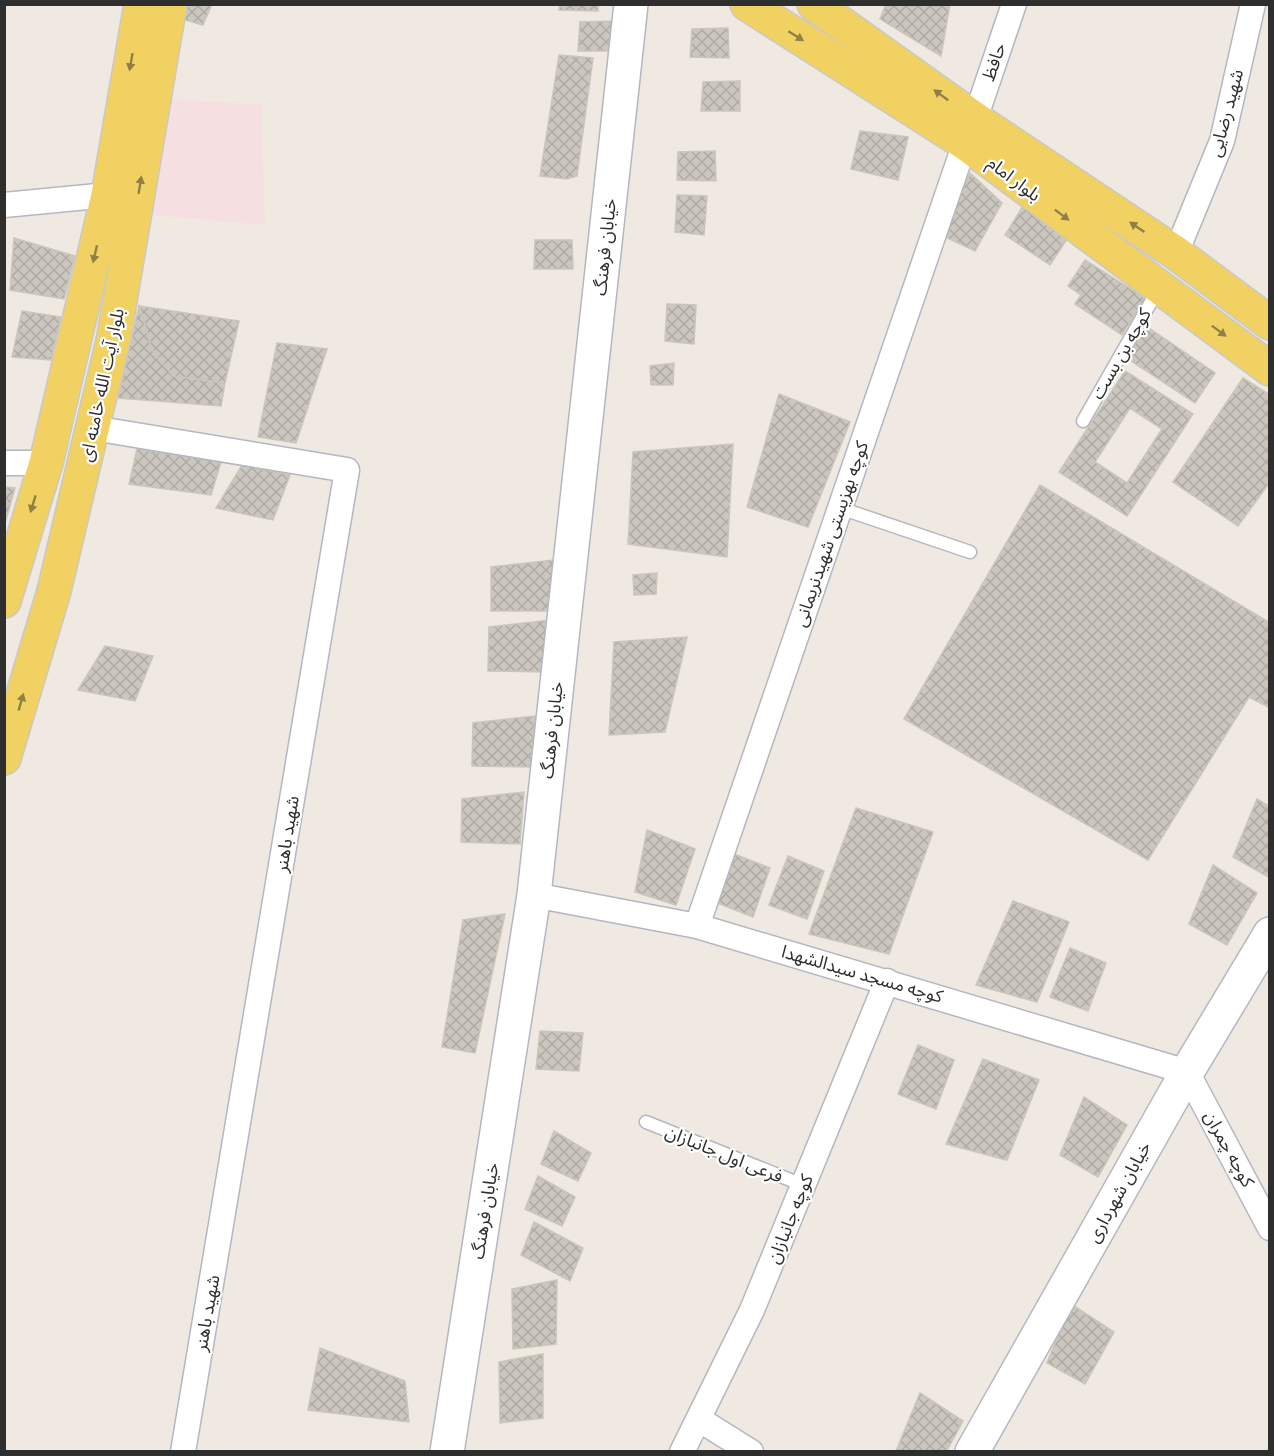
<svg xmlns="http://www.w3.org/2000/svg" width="1274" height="1456" viewBox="0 0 1274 1456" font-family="Cabin,'Noto Sans Arabic',sans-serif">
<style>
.medical{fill:#f5dfe0}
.building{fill:url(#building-cross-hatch);stroke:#cbc5ba;stroke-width:1.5;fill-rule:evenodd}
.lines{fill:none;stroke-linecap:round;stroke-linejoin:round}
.lane-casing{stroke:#b4b7c1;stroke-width:15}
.street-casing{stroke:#b4b7c1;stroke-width:27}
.secondary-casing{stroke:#b4b7c1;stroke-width:36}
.primary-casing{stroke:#c9c9c9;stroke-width:36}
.lane{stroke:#fff;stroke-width:12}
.street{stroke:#fff;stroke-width:24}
.secondary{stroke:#fff;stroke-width:33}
.primary{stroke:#f2d163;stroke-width:33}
.oneway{fill:#908048}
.labels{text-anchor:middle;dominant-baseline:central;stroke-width:4.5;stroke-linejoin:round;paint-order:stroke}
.street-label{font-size:18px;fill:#2e2e2e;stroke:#fff}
</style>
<defs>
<pattern id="building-cross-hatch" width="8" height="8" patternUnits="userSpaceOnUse" patternTransform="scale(1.5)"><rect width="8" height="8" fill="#cbc7bf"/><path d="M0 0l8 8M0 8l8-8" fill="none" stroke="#afaba4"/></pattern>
</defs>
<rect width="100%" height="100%" fill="#efe9e1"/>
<polygon class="medical" points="160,98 261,105 265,225 152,215"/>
<g class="building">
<polygon points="172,4 212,4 203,25 168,15"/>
<polygon points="560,4 598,4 598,11 559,10"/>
<polygon points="886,4 950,4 941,56 880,19"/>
<polygon points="616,21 617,51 578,51 580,22"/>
<polygon points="728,28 729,58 690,57 692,29"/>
<polygon points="559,55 593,58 577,176 567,179 540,176"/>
<polygon points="740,81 740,111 701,111 703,82"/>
<polygon points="860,131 908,137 898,180 851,169"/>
<polygon points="715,151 716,181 677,180 678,152"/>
<polygon points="970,173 1002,203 975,251 943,236"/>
<polygon points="677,195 707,196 704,235 675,232"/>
<polygon points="1023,206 1069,236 1050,265 1005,235"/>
<polygon points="14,238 75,256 64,299 10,290"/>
<polygon points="535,240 572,240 573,269 534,269"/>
<polygon points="1085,260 1145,298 1122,335 1075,304 1081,295 1068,286"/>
<polygon points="667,304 696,305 694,344 665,341"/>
<polygon points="139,306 239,321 225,383 173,376 152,350"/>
<polygon points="139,306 152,350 173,376 225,383 221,406 118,398"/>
<polygon points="22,311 61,317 51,360 12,357"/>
<polygon points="1146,326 1215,373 1195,403 1125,357"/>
<polygon points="277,343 327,349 296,443 258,437"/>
<polygon points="674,363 673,385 651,385 650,366"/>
<path d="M1125 371 1193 414 1127 516 1059 472ZM1130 408 1162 429 1127 483 1095 462Z"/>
<polygon points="1243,378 1270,395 1270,482 1238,526 1173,482"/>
<polygon points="779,394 850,422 808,527 747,507"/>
<polygon points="733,444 727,557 628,544 633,452"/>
<polygon points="137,449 221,462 211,495 129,484"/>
<polygon points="242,465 290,475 273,520 216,508"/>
<polygon points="1040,485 1270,623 1270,708 1249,697 1148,860 904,719"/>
<polygon points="4,487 15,488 4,527"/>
<polygon points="554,560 550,611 491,611 491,567"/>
<polygon points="657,573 656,594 634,595 633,575"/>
<polygon points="551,620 547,672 488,671 489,627"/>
<polygon points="687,637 665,732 609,735 614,642"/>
<polygon points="105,646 153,656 135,701 78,690"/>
<polygon points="535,716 531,767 472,766 473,723"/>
<polygon points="524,792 520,844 461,842 462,799"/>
<polygon points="1257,799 1270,807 1270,878 1233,857"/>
<polygon points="856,808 933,832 889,954 809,934"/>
<polygon points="647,830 695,849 676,905 635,892"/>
<polygon points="734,854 770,868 753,917 715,902"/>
<polygon points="788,856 824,871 807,919 769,905"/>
<polygon points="1213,865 1257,893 1227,945 1189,924"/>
<polygon points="1013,901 1069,922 1037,1002 976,985"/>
<polygon points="505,914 475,1053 442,1047 463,920"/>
<polygon points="1070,948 1106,963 1088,1011 1050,997"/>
<polygon points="540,1031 583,1033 579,1071 536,1069"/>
<polygon points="918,1045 954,1060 936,1109 898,1094"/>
<polygon points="983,1059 1039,1080 1007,1160 946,1144"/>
<polygon points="1084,1097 1127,1125 1098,1177 1060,1155"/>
<polygon points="554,1131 591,1153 578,1181 541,1164"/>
<polygon points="538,1176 575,1197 562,1226 525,1209"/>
<polygon points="534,1222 583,1248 570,1281 521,1255"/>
<polygon points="557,1280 556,1344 513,1349 512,1289"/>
<polygon points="1071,1304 1114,1332 1085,1384 1047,1363"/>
<polygon points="320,1348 405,1381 409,1422 308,1410"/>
<polygon points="543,1354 543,1418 500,1423 499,1362"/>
<polygon points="920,1393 963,1421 946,1452 896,1451"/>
</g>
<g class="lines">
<g class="lane-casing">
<g id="lane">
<polyline points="1083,421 1159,288"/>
<polyline points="840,508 970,552"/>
<polyline points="646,1122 803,1185"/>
</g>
</g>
<g class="street-casing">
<g id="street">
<polyline points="975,119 1014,4"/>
<polyline points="4,205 108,195"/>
<polyline points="1176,253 1222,141 1253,4"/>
<polyline points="93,428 347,470 183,1452"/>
<polyline points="4,463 46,463"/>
<polyline points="534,895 697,926 1187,1072 1270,1228"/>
<polyline points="697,926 965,143"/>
<polyline points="700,1420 751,1452"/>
<polyline points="682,1452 752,1310 887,981"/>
</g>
</g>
<g class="secondary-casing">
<g id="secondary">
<polyline points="447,1452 534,895 631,4"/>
<polyline points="972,1452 1187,1072 1270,934"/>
</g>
</g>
<g class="primary-casing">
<g id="primary">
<polyline points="747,4 965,143 1270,369"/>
<polyline points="814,4 975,119 1176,253 1270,323"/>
<polyline points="4,601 46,463 108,195 141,4"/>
<polyline points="4,758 54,591 114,336 170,4"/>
</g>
</g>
<use href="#lane" class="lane"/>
<use href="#street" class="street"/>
<use href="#secondary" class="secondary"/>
<use href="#primary" class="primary"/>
</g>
<defs><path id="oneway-solid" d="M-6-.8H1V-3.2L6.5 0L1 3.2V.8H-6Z" transform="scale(1.5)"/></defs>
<g class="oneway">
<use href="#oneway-solid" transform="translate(796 36) rotate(32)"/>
<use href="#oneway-solid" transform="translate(131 62) rotate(100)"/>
<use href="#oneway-solid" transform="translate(941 95) rotate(-144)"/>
<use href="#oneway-solid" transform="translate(140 185) rotate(-81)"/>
<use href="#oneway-solid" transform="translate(1062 215) rotate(37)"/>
<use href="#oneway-solid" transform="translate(1137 227) rotate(-146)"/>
<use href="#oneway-solid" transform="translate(95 254) rotate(103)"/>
<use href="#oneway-solid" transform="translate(1219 331) rotate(37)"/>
<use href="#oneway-solid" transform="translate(33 504) rotate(107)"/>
<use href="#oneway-solid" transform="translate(21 702) rotate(-74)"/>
</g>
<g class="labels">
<g class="street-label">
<text transform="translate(994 62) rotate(-71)">حافظ</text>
<text transform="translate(1226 113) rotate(-75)">شهید رضایی</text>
<text transform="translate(1014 179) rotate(37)">بلوار امام</text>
<text transform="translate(605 247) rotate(-84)">خیابان فرهنگ</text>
<text transform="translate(1121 354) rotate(-60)">کوچه بن بست</text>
<text transform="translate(102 385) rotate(-78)">بلوار آیت الله خامنه ای</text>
<text transform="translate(831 534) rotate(-71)">کوچه بهزیستی شهیدنریمانی</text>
<text transform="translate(552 730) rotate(-84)">خیابان فرهنگ</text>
<text transform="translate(287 834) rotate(-81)">شهید باهنر</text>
<text transform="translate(862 974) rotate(16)">کوچه مسجد سیدالشهدا</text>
<text transform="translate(1229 1149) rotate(61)">کوچه چمران</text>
<text transform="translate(724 1154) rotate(22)">فرعی اول جانبازان</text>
<text transform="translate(1119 1192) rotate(-61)">خیابان شهرداری</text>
<text transform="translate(485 1211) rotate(-81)">خیابان فرهنگ</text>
<text transform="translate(790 1219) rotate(-68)">کوچه جانبازان</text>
<text transform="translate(207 1313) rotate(-80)">شهید باهنر</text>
</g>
</g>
<rect width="1274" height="1456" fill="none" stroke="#2e2e2e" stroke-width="12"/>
</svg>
